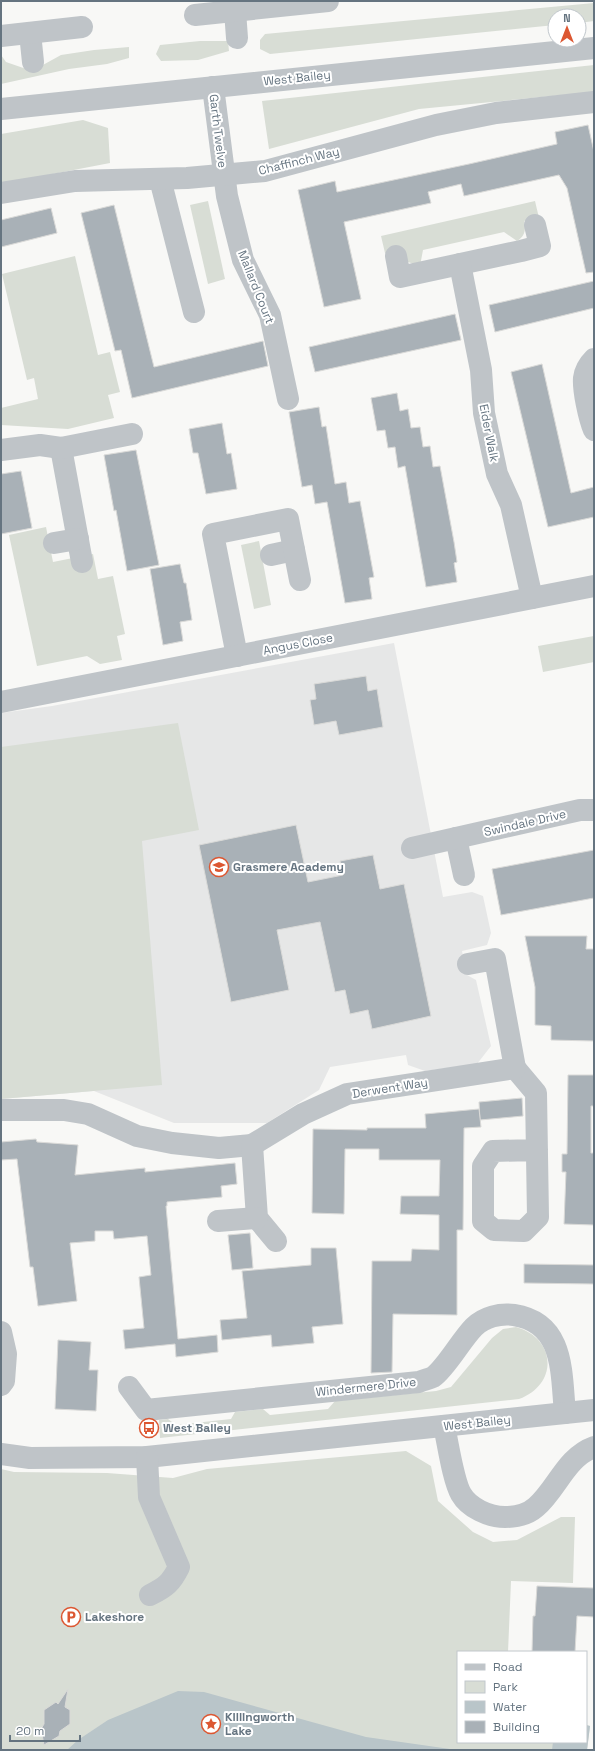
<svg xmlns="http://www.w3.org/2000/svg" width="595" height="1751" viewBox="0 0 595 1751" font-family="'Space Grotesk',sans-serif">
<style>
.built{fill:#e6e7e7}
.green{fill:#d8ddd5}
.water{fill:#b9c5c9}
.building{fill:#a9b1b7;stroke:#dadad8}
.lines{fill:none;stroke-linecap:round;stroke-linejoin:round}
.minor{stroke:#bfc4c8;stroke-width:22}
.labels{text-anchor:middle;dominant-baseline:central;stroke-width:4;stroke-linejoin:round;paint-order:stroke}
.street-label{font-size:12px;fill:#657480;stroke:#fff}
.poi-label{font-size:12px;font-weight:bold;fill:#657480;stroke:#fff;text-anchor:start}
</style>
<rect width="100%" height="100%" fill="#f8f8f6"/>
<polygon class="built" points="394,643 443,897 472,892 483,896 491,933 487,945 462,951 467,975 476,980 491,1046 477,1064 425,1071 408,1065 406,1055 330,1067 319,1090 267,1123 174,1123 94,1091 1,1099 1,713 52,706"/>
<g class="green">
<polygon points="594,3 594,21 579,23 579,16 555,16 555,25 270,54 260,49 260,40 265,34"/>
<polygon points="200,41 228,41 229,51 198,60 161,61 156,54 160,45"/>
<polygon points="129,47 129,58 107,64 69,69 1,84 1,55 6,62 32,71 61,55 94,50"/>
<polygon points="594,65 594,92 419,109 269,149 262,101"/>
<polygon points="83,120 108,128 110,163 1,184 1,134"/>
<polygon points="208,201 225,279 208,284 190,205"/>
<path d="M535 201 539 218 524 221C526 230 525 236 517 241L504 232 423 250 420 266 405 261 400 249 385 253 381 236Z"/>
<polygon points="75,256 98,355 110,352 120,392 108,395 114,418 68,429 1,425 1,408 38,399 34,378 27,380 2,274"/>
<polygon points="46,527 53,562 93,554 98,579 113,576 125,634 117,636 122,660 100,664 87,656 37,666 9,535"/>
<polygon points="259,541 271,605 254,609 241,545"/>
<polygon points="594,636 594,662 543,672 538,646"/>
<polygon points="178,723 199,830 142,841 162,1085 1,1099 1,747"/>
<path d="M516 1327C556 1338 559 1384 519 1399L160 1438 159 1420 168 1419 176 1425 231 1419 235 1412 263 1409 270 1415 328 1409 335 1401 436 1391 451 1387 492 1338 503 1329Z"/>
<polygon points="406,1451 431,1466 438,1501 473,1532 493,1542 517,1540 561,1517 575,1517 573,1583 511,1581 508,1652 458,1652 458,1742 586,1742 586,1725 590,1726 587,1750 1,1750 1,1469 14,1472 107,1473 173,1478 207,1469"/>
</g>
<g class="water">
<polygon points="178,1691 204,1692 366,1737 457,1750 67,1750 78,1740 108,1720"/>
<polygon points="586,1725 590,1726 587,1750 552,1750 553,1742 586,1742"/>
</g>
<g class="building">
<polygon points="588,125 594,152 594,272 586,273 567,188 559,175 464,196 461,184 428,192 431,203 344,222 361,299 324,307 298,190 335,181 337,192 469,164 557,144 555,132"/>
<polygon points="114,205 154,367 263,341 268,366 132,398 121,350 115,351 81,213"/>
<polygon points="51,208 57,233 1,247 1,220"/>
<polygon points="594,281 594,308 495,332 489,305"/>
<polygon points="455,314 461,340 315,372 309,347"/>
<polygon points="542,364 571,493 594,487 594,517 548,527 511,372"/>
<polygon points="397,393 400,411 408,409 411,428 420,427 423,447 430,446 433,467 440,466 454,542 457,562 454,563 457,582 426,587 405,466 398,468 395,447 388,448 385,430 377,431 371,398"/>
<polygon points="319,407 322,427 326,426 335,484 346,482 349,503 360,501 374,577 369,578 372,599 345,603 327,502 315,504 312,485 302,487 289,412"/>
<polygon points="222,423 227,454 231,453 237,489 206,494 198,453 193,453 189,429"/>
<polygon points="136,450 159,565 127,571 116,510 114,511 104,455"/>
<polygon points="21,471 32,528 1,534 1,474"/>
<polygon points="180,564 184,583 186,583 192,620 180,622 183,641 163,645 150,569"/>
<polygon points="366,676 368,691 377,689 383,727 339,735 336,721 314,725 310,700 316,699 314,684"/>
<polygon points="296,825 308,882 343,875 340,861 373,855 380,889 404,884 431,1016 372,1029 368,1010 350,1014 345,990 335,992 320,922 277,930 289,990 231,1002 199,845"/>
<polygon points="594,850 594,898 501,915 492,869"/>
<polygon points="525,936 587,936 586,949 594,949 594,1041 551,1040 551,1026 535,1025 535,987"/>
<polygon points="568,1075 594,1075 594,1106 591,1106 591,1153 594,1153 594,1225 564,1224 566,1172 562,1172 562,1154 567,1154"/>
<polygon points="522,1098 523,1116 480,1120 479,1102"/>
<polygon points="479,1109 481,1127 464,1128 463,1230 457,1230 457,1315 393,1314 392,1372 371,1373 372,1261 411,1261 412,1249 439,1250 439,1215 400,1214 401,1196 439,1196 440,1160 379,1160 379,1149 345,1149 344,1214 312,1213 313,1129 367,1130 367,1128 426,1128 425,1114"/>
<polygon points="36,1139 37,1142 78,1145 75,1175 145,1168 145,1172 235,1163 237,1184 221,1186 222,1197 167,1202 167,1206 166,1206 178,1339 217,1335 218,1352 176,1357 175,1344 125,1349 123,1330 144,1328 139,1277 151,1275 147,1236 114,1239 113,1231 95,1231 95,1241 70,1243 77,1301 38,1306 33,1267 30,1267 17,1159 1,1160 1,1142"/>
<polygon points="250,1233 253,1268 232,1270 228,1235"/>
<polygon points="311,1248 336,1248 343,1324 312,1327 314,1343 272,1347 271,1335 222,1340 220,1320 247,1318 242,1271 311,1265"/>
<polygon points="524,1264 594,1265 594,1284 524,1283"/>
<polygon points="58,1340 91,1342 89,1370 98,1370 96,1411 55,1409"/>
<polygon points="537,1586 594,1588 594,1617 577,1616 575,1652 532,1652 533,1616 535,1616"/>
<polygon points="68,1689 65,1707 70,1710 70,1724 60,1731 59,1736 44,1745 41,1729 44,1724 44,1710 56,1702 58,1704"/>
</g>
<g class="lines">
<g class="minor">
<polyline points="235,11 237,38"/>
<polyline points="195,15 328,1"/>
<polyline points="30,33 33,62"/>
<polyline points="1,36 82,27"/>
<polyline points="213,87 227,196 243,260 270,315 288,399"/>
<polyline points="1,109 594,48"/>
<polyline points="160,179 194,312"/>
<polyline points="1,193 75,181 187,178 265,171 436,125 496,113 594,102"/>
<polyline points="396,256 400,277 521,251 540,246 535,225"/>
<polyline points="460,264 481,370 484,413 497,474 511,505 532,598"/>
<path d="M594 359C589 364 585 370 584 378 583 390 589 418 594 430"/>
<polyline points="61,448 82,562"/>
<polyline points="1,450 40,445 61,448 132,434"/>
<polyline points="54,543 78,539"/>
<polyline points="271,555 294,550"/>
<polyline points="237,656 213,534 288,519 300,580"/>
<polyline points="1,702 594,586"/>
<polyline points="456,838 464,875"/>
<polyline points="412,848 580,810 594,810"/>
<polyline points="515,1068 536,1093 538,1217 524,1231 494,1230 483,1221 483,1166 493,1151 537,1150"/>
<polyline points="1,1110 64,1110 88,1114 137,1136 172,1143 219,1148 252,1145 303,1114 347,1094 515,1068 495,959 468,964"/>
<polyline points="252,1145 257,1218 276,1241"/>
<polyline points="218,1221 257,1218"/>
<polyline points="1,1332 6,1354 4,1381 1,1385"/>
<path d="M129 1387 146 1410 419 1382C423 1380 429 1379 433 1377 446 1368 461 1340 474 1327 484 1317 500 1313 514 1315 565 1323 561 1373 565 1413"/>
<path d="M444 1426C448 1443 453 1480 461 1494 469 1508 489 1517 505 1517 517 1517 527 1515 536 1507 557 1489 566 1457 594 1447"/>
<polyline points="1,1454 30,1458 147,1457 594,1410"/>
<path d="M147 1457 149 1497 179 1567C171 1583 166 1587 150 1595"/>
</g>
</g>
<defs>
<g id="school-ring" transform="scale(1)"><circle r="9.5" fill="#fff" stroke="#dc5732" stroke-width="1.5"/><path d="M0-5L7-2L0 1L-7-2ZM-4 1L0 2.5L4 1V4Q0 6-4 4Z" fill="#dc5732"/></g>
<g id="bus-ring" transform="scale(1)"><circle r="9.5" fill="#fff" stroke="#dc5732" stroke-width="1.5"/><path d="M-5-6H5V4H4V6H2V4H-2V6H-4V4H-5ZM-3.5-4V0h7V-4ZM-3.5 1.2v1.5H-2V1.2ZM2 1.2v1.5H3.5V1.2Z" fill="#dc5732"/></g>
<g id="parking-ring" transform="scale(1)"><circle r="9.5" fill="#fff" stroke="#dc5732" stroke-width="1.5"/><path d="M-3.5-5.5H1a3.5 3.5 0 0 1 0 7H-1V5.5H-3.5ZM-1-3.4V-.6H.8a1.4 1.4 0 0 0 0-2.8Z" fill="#dc5732"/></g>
<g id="sight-ring" transform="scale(1)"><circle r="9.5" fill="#fff" stroke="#dc5732" stroke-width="1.5"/><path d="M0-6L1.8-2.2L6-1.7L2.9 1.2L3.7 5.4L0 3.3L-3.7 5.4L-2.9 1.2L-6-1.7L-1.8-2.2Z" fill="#dc5732"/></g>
</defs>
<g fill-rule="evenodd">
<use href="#school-ring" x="219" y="867"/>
<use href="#bus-ring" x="149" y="1428"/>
<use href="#parking-ring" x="71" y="1617"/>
<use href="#sight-ring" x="211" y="1724"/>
</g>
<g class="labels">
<g class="street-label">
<text transform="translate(297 78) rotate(-6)">West Bailey</text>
<text transform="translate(218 131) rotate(83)">Garth Twelve</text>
<text transform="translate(299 161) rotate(-14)">Chaffinch Way</text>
<text transform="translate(256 287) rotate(68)">Mallard Court</text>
<text transform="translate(489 433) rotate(79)">Eider Walk</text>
<text transform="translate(298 644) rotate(-11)">Angus Close</text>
<text transform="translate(525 823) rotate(-13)">Swindale Drive</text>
<text transform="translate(390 1088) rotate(-9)">Derwent Way</text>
<text transform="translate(366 1387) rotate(-6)">Windermere Drive</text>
<text transform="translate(477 1423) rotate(-6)">West Bailey</text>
</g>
<g class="poi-label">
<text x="233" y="867">Grasmere Academy</text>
<text x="163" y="1428">West Bailey</text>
<text x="85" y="1617">Lakeshore</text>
<text x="225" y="1717">Killingworth<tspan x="225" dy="14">Lake</tspan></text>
</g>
</g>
<rect width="595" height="1751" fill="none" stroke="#657480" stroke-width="4"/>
<rect x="457" y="1651" width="130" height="92" fill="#ffffff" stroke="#c1c7cc"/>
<rect x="465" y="1664" width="20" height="6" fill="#bfc4c8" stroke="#c1c7cc"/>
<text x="493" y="1671" font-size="12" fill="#657480">Road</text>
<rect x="465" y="1681" width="20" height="12" fill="#d8ddd5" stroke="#c1c7cc"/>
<text x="493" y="1691" font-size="12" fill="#657480">Park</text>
<rect x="465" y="1701" width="20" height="12" fill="#b9c5c9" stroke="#c1c7cc"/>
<text x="493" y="1711" font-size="12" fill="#657480">Water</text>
<rect x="465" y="1721" width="20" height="12" fill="#a9b1b7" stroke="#c1c7cc"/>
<text x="493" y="1731" font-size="12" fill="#657480">Building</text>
<g transform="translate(567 28)"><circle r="19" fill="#ffffff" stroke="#c1c7cc"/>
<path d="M0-3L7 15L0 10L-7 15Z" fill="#dc5732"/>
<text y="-6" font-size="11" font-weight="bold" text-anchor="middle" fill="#657480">N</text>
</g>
<path d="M10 1735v6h70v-6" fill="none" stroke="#657480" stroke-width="2"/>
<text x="16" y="1735" font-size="12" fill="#657480" stroke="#ffffff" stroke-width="3" paint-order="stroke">20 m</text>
</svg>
